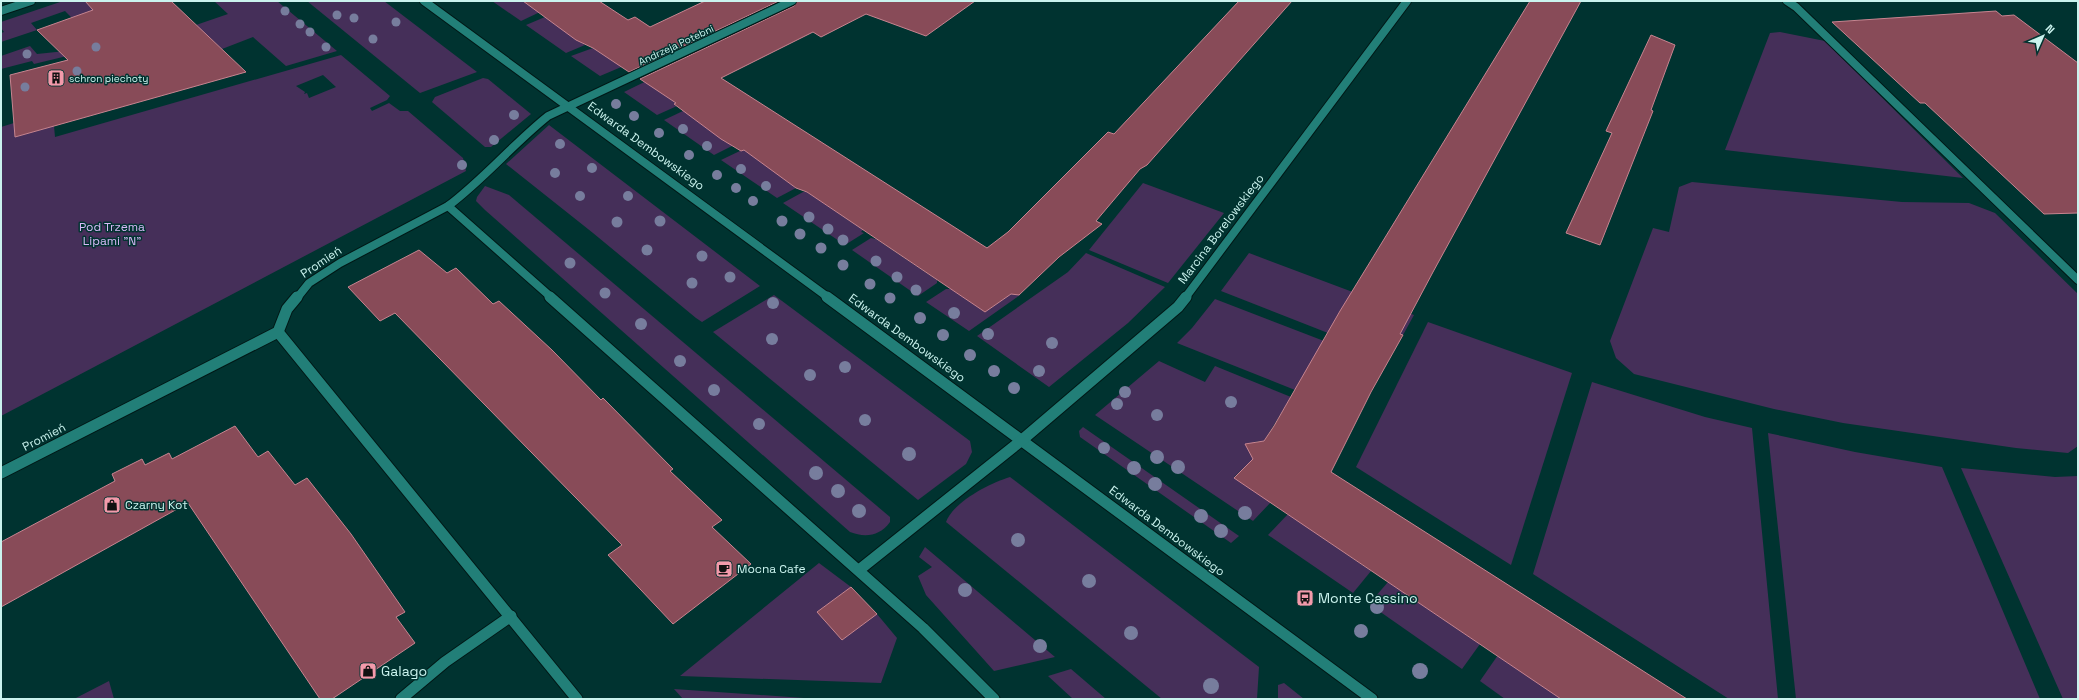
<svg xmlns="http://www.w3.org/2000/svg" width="2079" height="700" viewBox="0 0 2079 700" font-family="'Space Grotesk',sans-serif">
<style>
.green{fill:#452f59;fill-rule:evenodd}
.building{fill:#884b58;stroke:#c78490}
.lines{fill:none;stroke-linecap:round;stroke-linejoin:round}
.minor-far1-casing{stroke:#001816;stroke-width:10}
.minor-casing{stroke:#001816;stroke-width:13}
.minor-far1{stroke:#227f78;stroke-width:8}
.minor{stroke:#227f78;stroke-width:11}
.tree{fill:#777d9d}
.labels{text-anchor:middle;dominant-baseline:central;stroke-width:3;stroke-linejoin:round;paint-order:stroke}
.far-street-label{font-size:10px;fill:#caf3ee;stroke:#003330}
.far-poi-label{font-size:10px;fill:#caf3ee;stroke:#003330;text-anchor:start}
.street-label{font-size:12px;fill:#caf3ee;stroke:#003330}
.park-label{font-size:12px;fill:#d8b9f7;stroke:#003330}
.poi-label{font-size:12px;fill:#caf3ee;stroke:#003330;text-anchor:start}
.near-poi-label{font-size:14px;fill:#caf3ee;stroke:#003330;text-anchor:start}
</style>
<rect width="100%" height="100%" fill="#003330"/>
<g class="green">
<polygon points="63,1 85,1 93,10 72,18 65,11 31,23 37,30 1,42 1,33 4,32 1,28 1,22"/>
<polygon points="214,1 277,1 337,51 286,66 253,37 222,49 196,25 228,14"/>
<polygon points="307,1 384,1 477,72 420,93"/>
<polygon points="492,1 524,1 540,12 521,21"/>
<polygon points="545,17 546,18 585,45 566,53 526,25"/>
<polygon points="1780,32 1825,41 1963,178 1725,150 1770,33"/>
<polygon points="661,40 671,46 600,76 571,56 593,48 614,62"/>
<polygon points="30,46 37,54 104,47 34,64 32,61 1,69 1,56"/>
<path d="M341 55 390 96 387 100 370 108 372 111 389 103 400 111H408L463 158 466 171 1 416V127L14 123 15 137 54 126 55 137ZM323 75 336 87 309 98 307 93 304 94 305 92 296 86Z"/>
<polygon points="669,70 655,89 676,103 674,105 677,106 657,115 624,92"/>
<polygon points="483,78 488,79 531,114 491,147 485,147 432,102 435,97"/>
<polygon points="683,111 687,111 734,145 714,155 664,120"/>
<polygon points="549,125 760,286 702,322 696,318 593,233 506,164"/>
<polygon points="744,149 796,188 777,198 721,160"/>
<polygon points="1692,182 1902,202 1969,203 1995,213 2078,294 2078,446 2068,453 2016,448 1843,423 1774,409 1634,374 1616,358 1610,341 1653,228 1669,232 1679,187"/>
<polygon points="1143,183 1224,213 1168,283 1089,250"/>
<path d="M485 186 509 195 890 517V522C880 536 865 538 850 532L485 210 476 201 477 197Z"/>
<polygon points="803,192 807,192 863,230 861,232 864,233 845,245 783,203"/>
<polygon points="871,238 876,239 937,280 937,283 918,296 852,250"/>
<polygon points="1086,253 1165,287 1128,323 1049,387 977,336 1068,272"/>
<polygon points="1249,253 1414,315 1403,335 1340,311 1328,333 1221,291"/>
<polygon points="946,289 951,289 985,312 1011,294 1020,295 969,331 926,302"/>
<polygon points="774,295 970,441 972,452 966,464 918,500 713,332"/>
<polygon points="1215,299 1324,341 1295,390 1177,343 1192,328"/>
<polygon points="1428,322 1572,373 1511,565 1356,467"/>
<polygon points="1159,361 1205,382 1215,366 1291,397 1264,441 1254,442 1249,451 1253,459 1234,477 1271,502 1253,521 1095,415"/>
<polygon points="1592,382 1705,417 1752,428 1778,699 1729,699 1533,574"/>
<polygon points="1083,427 1239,536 1231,543 1080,437 1079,431"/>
<polygon points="1768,433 1855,452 1942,467 2040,699 1796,699"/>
<polygon points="1961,468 2055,477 2078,476 2078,699 2063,699"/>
<path d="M1010 477 1259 667 1257 699H1162L946 522C953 502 990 483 1010 477Z"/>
<polygon points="1288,514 1371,571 1353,593 1268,535"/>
<polygon points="925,547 1055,657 994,671 926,595 918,576 932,567 919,557"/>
<polygon points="819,563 851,587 817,612 842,640 877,614 897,638 881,683 680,676"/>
<polygon points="1388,582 1480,644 1462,669 1369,604"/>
<polygon points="1498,655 1561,699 1505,699 1480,681"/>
<polygon points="1071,669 1106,699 1073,699 1048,676"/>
<polygon points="109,681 114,699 74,699"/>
<polygon points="1284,683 1304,699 1278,699 1278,685"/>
<polygon points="674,689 818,699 683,699"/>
</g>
<g class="building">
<polygon points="85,1 171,1 246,72 15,137 10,75 68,60 37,30 93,10"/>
<polygon points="523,1 599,1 628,20 635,17 650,27 705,1 779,1 629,72 593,48 576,40"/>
<polygon points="797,1 975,1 926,36 866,14 821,37 813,32 721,78 987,248 1008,232 1108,132 1114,134 1239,1 1292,1 1147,165 1140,169 1096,221 1102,224 1059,257 1019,295 1011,294 985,312 807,192 796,188 744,150 741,151 721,139 674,104 676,103 640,79 794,6"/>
<polygon points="1530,1 1581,1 1433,272 1400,334 1403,335 1371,392 1331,472 1687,699 1561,699 1234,478 1253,459 1245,444 1264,441 1274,426 1340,311"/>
<polygon points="1996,11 2002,16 2014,15 2078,63 2078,213 2044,214 1925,103 1920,103 1832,22"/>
<polygon points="1651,35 1675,45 1651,110 1653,111 1600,245 1566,233 1612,133 1606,131"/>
<polygon points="419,250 447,273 456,268 493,304 499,301 552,350 601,400 603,398 673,469 670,471 722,520 712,527 751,564 673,624 608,555 622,545 395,313 380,321 348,287"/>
<polygon points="235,426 258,457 268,451 295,485 307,478 351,534 405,612 396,617 415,643 332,699 320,699 188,503 1,607 1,542 115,481 112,474 142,459 145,465 169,453 172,459"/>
<polygon points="851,587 877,614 842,640 817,612"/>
</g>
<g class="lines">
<g class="minor-far1-casing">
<g id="minor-far1">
<polyline points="424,1 829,298"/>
<polyline points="1787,1 1796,7 2078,280"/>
<polyline points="1,11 31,1"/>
<polyline points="448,206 552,298"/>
<path d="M297 298 309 283 340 263 448 206C484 179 513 144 548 116L792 1"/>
<polyline points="1185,298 1407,1"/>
</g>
</g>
<g class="minor-casing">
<g id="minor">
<polyline points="550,297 923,628 994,699"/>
<polyline points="827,297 1372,699"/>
<polyline points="278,332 577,699"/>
<polyline points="1,473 278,332 287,309 297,297"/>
<polyline points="859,570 1022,440 1178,307 1186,297"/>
<polyline points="401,699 445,662 511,616"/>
</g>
</g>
<use href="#minor-far1" class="minor-far1"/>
<use href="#minor" class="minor"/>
</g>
<g class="tree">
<circle cx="285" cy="11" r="4.5"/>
<circle cx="337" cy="15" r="4.5"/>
<circle cx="354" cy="18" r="4.5"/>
<circle cx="396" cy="22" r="4.5"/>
<circle cx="300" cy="24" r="4.5"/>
<circle cx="310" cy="32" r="4.5"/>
<circle cx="373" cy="39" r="4.5"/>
<circle cx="96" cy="47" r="4.5"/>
<circle cx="326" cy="47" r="4.5"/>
<circle cx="27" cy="54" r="4.5"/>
<circle cx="77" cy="71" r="4.5"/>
<circle cx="25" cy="87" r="4.5"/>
<circle cx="616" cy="104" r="5"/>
<circle cx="514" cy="115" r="5"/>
<circle cx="634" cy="116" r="5"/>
<circle cx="683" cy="129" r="5"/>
<circle cx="659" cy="133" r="5"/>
<circle cx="494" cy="140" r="5"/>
<circle cx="560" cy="144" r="5"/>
<circle cx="707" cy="146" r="5"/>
<circle cx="689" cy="155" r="5"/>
<circle cx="462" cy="165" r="5"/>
<circle cx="592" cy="168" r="5"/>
<circle cx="741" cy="169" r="5"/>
<circle cx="555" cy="173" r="5"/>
<circle cx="717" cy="175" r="5"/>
<circle cx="766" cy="186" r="5"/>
<circle cx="736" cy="188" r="5"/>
<circle cx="580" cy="196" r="5"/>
<circle cx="628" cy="196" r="5"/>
<circle cx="753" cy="201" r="5"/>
<circle cx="809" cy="217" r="5.5"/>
<circle cx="660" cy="221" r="5.5"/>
<circle cx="782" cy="221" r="5.5"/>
<circle cx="617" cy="222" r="5.5"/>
<circle cx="828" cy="229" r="5.5"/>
<circle cx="800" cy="234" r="5.5"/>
<circle cx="843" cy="240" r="5.5"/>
<circle cx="821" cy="248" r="5.5"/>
<circle cx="647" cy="250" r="5.5"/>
<circle cx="702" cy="256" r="5.5"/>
<circle cx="876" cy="261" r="5.5"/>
<circle cx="570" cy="263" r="5.5"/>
<circle cx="843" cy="265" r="5.5"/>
<circle cx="730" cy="277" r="5.5"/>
<circle cx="897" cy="277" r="5.5"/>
<circle cx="692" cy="283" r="5.5"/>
<circle cx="870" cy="284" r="5.5"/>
<circle cx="916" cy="290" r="5.5"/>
<circle cx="605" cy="293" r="5.5"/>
<circle cx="890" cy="298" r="5.5"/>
<circle cx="773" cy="303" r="6"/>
<circle cx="954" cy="313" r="6"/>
<circle cx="920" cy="318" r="6"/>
<circle cx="641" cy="324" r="6"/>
<circle cx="988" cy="334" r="6"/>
<circle cx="943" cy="335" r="6"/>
<circle cx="772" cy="339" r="6"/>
<circle cx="1052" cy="343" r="6"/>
<circle cx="970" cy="355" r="6"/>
<circle cx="680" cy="361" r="6"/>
<circle cx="845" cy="367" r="6"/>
<circle cx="994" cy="371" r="6"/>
<circle cx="1039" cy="371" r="6"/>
<circle cx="810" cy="375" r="6"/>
<circle cx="1014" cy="388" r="6"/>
<circle cx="714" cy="390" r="6"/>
<circle cx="1125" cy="392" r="6"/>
<circle cx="1231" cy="402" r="6"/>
<circle cx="1117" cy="404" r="6"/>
<circle cx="1157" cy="415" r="6"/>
<circle cx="865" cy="420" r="6"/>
<circle cx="759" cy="424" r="6"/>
<circle cx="1104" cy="448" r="6"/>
<circle cx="909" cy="454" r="7"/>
<circle cx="1157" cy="457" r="7"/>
<circle cx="1178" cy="467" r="7"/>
<circle cx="1134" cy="468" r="7"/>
<circle cx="816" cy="473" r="7"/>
<circle cx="1155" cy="484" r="7"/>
<circle cx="838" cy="491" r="7"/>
<circle cx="859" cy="511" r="7"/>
<circle cx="1245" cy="513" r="7"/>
<circle cx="1201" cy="516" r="7"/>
<circle cx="1221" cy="531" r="7"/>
<circle cx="1018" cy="540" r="7"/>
<circle cx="1089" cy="581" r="7"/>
<circle cx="965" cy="590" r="7"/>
<circle cx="1377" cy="607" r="7"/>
<circle cx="1361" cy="631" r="7"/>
<circle cx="1131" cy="633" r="7"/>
<circle cx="1040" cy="646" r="7"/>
<circle cx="1420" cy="671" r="8"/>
<circle cx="1211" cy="686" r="8"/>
</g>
<defs>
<g id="building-square" transform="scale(0.9)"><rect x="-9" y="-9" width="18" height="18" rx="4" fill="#f39aab" stroke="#003330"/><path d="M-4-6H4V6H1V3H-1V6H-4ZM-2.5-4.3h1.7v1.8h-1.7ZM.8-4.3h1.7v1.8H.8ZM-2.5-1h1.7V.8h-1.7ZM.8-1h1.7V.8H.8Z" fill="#111"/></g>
<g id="shop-square" transform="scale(0.9)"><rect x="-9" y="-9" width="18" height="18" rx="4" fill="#f39aab" stroke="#003330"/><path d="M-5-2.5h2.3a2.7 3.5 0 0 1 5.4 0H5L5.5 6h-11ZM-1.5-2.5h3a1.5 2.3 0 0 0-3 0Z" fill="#111"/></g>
<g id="cafe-square" transform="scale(0.9)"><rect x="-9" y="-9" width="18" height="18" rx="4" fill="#f39aab" stroke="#003330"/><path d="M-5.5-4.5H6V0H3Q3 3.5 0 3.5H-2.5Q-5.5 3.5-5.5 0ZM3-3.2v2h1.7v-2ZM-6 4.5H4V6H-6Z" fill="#111"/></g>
<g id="bus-square" transform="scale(0.9)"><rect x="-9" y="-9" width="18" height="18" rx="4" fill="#f39aab" stroke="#003330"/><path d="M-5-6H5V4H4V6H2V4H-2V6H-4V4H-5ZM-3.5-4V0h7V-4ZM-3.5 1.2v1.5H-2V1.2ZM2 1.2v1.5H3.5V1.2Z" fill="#111"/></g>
</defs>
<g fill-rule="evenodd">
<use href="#building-square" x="56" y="78"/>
<use href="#shop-square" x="112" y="505"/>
<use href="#cafe-square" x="724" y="569"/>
<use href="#bus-square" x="1305" y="598"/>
<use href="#shop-square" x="368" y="671"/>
</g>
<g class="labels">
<g class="far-street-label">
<text transform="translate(676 45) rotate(-25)">Andrzeja Potebni</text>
</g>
<g class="far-poi-label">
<text x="69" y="78">schron piechoty</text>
</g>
<g class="street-label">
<text transform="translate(646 146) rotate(36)">Edwarda Dembowskiego</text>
<text transform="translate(1221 229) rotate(-53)">Marcina Borelowskiego</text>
<text transform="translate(321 262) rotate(-34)">Promień</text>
<text transform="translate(907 338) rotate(36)">Edwarda Dembowskiego</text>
<text transform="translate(44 437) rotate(-27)">Promień</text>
<text transform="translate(1167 531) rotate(37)">Edwarda Dembowskiego</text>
</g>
<g class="park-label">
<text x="112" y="227">Pod Trzema<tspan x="112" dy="14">Lipami "N"</tspan></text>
</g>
<g class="poi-label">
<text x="125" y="505">Czarny Kot</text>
<text x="737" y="569">Mocna Cafe</text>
</g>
<g class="near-poi-label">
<text x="1318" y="598">Monte Cassino</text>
<text x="381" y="671">Galago</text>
</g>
</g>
<rect width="2079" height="700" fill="none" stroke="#caf3ee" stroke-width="4"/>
<g transform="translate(2043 36) rotate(45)" stroke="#003330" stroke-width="3" paint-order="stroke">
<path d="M0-3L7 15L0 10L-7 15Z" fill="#caf3ee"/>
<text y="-6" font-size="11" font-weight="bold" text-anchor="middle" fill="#caf3ee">N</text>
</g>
</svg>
